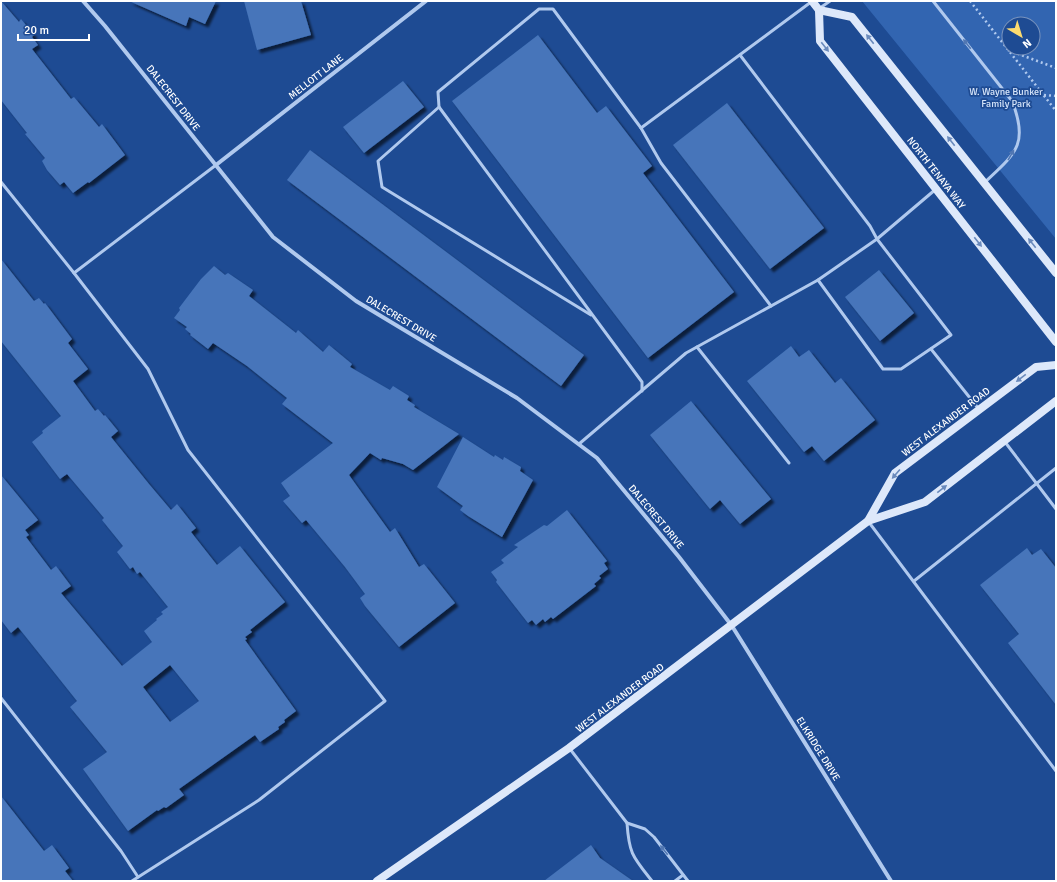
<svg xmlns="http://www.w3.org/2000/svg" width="1057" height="882" viewBox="0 0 1057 882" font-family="Signika,sans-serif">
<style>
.green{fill:#3265b1;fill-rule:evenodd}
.building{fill:#4675ba;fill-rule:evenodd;filter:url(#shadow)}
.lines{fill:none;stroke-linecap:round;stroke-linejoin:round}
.path{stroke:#b0c9ee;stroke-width:2.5;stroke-dasharray:2 3;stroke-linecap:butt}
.service{stroke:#b0c9ee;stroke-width:3}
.minor{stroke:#b0c9ee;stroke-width:4}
.secondary{stroke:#dde8fa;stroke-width:8}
.oneway{fill:#6a8abc}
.oneway2{fill:#5177b3}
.labels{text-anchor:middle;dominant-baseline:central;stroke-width:3.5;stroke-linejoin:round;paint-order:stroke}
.street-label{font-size:10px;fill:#fff;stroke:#1e4b93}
.park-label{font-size:10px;fill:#d6e5fa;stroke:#1e4b93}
</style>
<defs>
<filter id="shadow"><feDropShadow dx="3.5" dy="3.5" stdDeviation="1" flood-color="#0009"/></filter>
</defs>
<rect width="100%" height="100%" fill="#1e4b93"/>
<path class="green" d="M862 1H1056V239ZM1009 24H1033V48H1009Z"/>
<g class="building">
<polygon points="1,1 19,22 21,19 34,35 32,37 38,45 32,49 71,99 74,97 99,127 102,124 125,155 89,183 88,182 73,193 64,182 60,185 47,170 42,161 45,158 25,134 27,133 1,100"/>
<polygon points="129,1 216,1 205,24 189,17 186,26"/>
<polygon points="244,1 301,1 311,35 257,50"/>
<polygon points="538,35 597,113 606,106 652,166 643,173 734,292 648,358 452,101"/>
<polygon points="403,81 424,107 364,153 343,127"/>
<polygon points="727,103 824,228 770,269 673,145"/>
<polygon points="310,150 584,355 561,386 287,180"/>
<path d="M1 259 34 301 39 298 44 304 45 303 72 339 68 343 88 369 73 381 95 411 98 409 104 416 105 415 118 431 111 437 149 484 171 510 177 504 196 528 191 532 217 565 240 546 285 602 250 630 252 632 245 637 247 639 245 640 296 711 284 720 285 722 278 727 279 729 260 742 255 735 179 789 184 795 166 808 164 807 158 811 157 810 128 831 83 769 107 752 70 707 77 701 18 627 11 633 1 620V475L38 520 25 530 29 535 26 537 51 570 56 566 71 586 61 593 122 666 152 642 144 631 157 620 156 619 163 614 161 612 168 607 140 572 137 574 133 567 130 569 117 552 123 546 102 520 104 518 67 474 60 479 32 442 43 433 42 431 61 416 1 341ZM170 665 199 701 170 722 143 687Z"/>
<polygon points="214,266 225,275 228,273 253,290 249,296 296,333 298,330 323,352 329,345 352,364 350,367 390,390 393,386 409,396 407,400 415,405 414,407 459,434 413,470 403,464 382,458 381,460 370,453 349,475 390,532 395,528 419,567 424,564 455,603 399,647 365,606 360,598 365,594 345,567 306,520 302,523 283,501 290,496 281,483 333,443 282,404 287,398 247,366 213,343 208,349 190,335 191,334 185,329 187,327 174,318 180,310 179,308 201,279"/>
<polygon points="879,270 914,313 880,341 845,297"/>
<polygon points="791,346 799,357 809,350 835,383 841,378 875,420 824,461 812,446 804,452 747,381"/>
<polygon points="691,401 771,499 740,524 720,500 710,509 650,435"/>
<polygon points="463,437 494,457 495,455 503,460 504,457 521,467 520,471 533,480 502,537 468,516 460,510 463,506 437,487"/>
<polygon points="567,510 607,561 604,563 608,569 599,576 601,578 594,584 596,586 553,619 551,617 545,622 543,619 536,625 532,620 528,623 496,582 497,580 491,572 504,563 501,560 518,547 514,545 544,525 547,526"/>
<polygon points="1027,548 1032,555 1041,549 1056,568 1056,705 1008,643 1019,634 980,585"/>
<polygon points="1,796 44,851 52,845 69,868 65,871 73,881 1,881"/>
<polygon points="591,845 600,858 633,881 544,881"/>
</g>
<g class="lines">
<g class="path">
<polyline points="970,1 1056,111"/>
<polyline points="1008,50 1056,68"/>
<polyline points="1044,95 1056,96"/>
</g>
<g class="service">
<path d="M933 1 1012 101C1029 144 1016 153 985 182"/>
<polyline points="820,8 830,1"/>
<polyline points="439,107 378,161 382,187 591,315"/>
<polyline points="641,128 553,9 539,9 438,92 439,107 642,382 642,391"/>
<polyline points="1,182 74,273"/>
<polyline points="818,280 883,369 901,369 951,335 877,239 936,189"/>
<polyline points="771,306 661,163 641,128 811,2"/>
<polyline points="697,347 789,463"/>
<polyline points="931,349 978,408"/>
<polyline points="1005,442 1056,509"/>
<polyline points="579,444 686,353 818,280 877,239 870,226 740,55"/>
<polyline points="868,521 1056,771"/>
<polyline points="914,581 1056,468"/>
<polyline points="1,698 121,851 138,877"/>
<polyline points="570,749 627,823 645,829 654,837 688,881"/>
<path d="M627 823C629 854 633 857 652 881"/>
<polyline points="132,881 259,800 385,701 188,450 148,369 74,273 216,165"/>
<polyline points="675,881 683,875"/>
</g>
<g class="minor">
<polyline points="83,1 105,26 273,237 356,301 517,398 597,458 679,557 732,626 891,881"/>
<polyline points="216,165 426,1"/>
</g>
<g class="secondary">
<polyline points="812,1 819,10 820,41 1056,342"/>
<polyline points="819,10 852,17 1056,273"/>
<polyline points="868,521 895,473 1036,367 1056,365"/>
<polyline points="377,881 569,748 868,521 925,502 1056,401"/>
</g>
</g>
<defs><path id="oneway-solid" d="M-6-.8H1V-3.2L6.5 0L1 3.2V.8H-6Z"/></defs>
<g class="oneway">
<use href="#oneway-solid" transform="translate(870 39) rotate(-128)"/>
<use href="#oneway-solid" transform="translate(825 47) rotate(52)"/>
<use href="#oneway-solid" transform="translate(951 141) rotate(-128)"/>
<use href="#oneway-solid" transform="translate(978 242) rotate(52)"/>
<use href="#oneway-solid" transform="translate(1032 243) rotate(-128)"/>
<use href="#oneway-solid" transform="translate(1021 378) rotate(143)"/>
<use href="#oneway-solid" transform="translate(896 474) rotate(131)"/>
<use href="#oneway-solid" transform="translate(942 489) rotate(-38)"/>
</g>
<g class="oneway2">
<use href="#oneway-solid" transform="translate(967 44) rotate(-128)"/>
<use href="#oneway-solid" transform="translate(1011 155) rotate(-60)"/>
<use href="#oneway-solid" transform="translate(664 850) rotate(-128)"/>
</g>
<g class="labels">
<g class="street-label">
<text transform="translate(316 77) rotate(-38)">MELLOTT LANE</text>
<text transform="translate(173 98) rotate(52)">DALECREST DRIVE</text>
<text transform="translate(936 173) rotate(52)">NORTH TENAYA WAY</text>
<text transform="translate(401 319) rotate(31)">DALECREST DRIVE</text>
<text transform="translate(946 422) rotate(-37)">WEST ALEXANDER ROAD</text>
<text transform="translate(656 517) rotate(50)">DALECREST DRIVE</text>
<text transform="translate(620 698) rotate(-37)">WEST ALEXANDER ROAD</text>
<text transform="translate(818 749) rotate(58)">ELKRIDGE DRIVE</text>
</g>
<g class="park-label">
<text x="1006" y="92">W. Wayne Bunker<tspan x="1006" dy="12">Family Park</tspan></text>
</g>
</g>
<rect width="1057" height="882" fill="none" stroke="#ffffff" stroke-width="4"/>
<g transform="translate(1021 36) rotate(142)"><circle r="19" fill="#1e4b93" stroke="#7893be"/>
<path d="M0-3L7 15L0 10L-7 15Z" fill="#fddb6f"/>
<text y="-6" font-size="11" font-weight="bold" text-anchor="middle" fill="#ffffff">N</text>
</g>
<path d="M18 34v6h71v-6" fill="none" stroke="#ffffff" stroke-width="2"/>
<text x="24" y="34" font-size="12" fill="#ffffff" stroke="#1e4b93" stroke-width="3" paint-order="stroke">20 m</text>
</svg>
